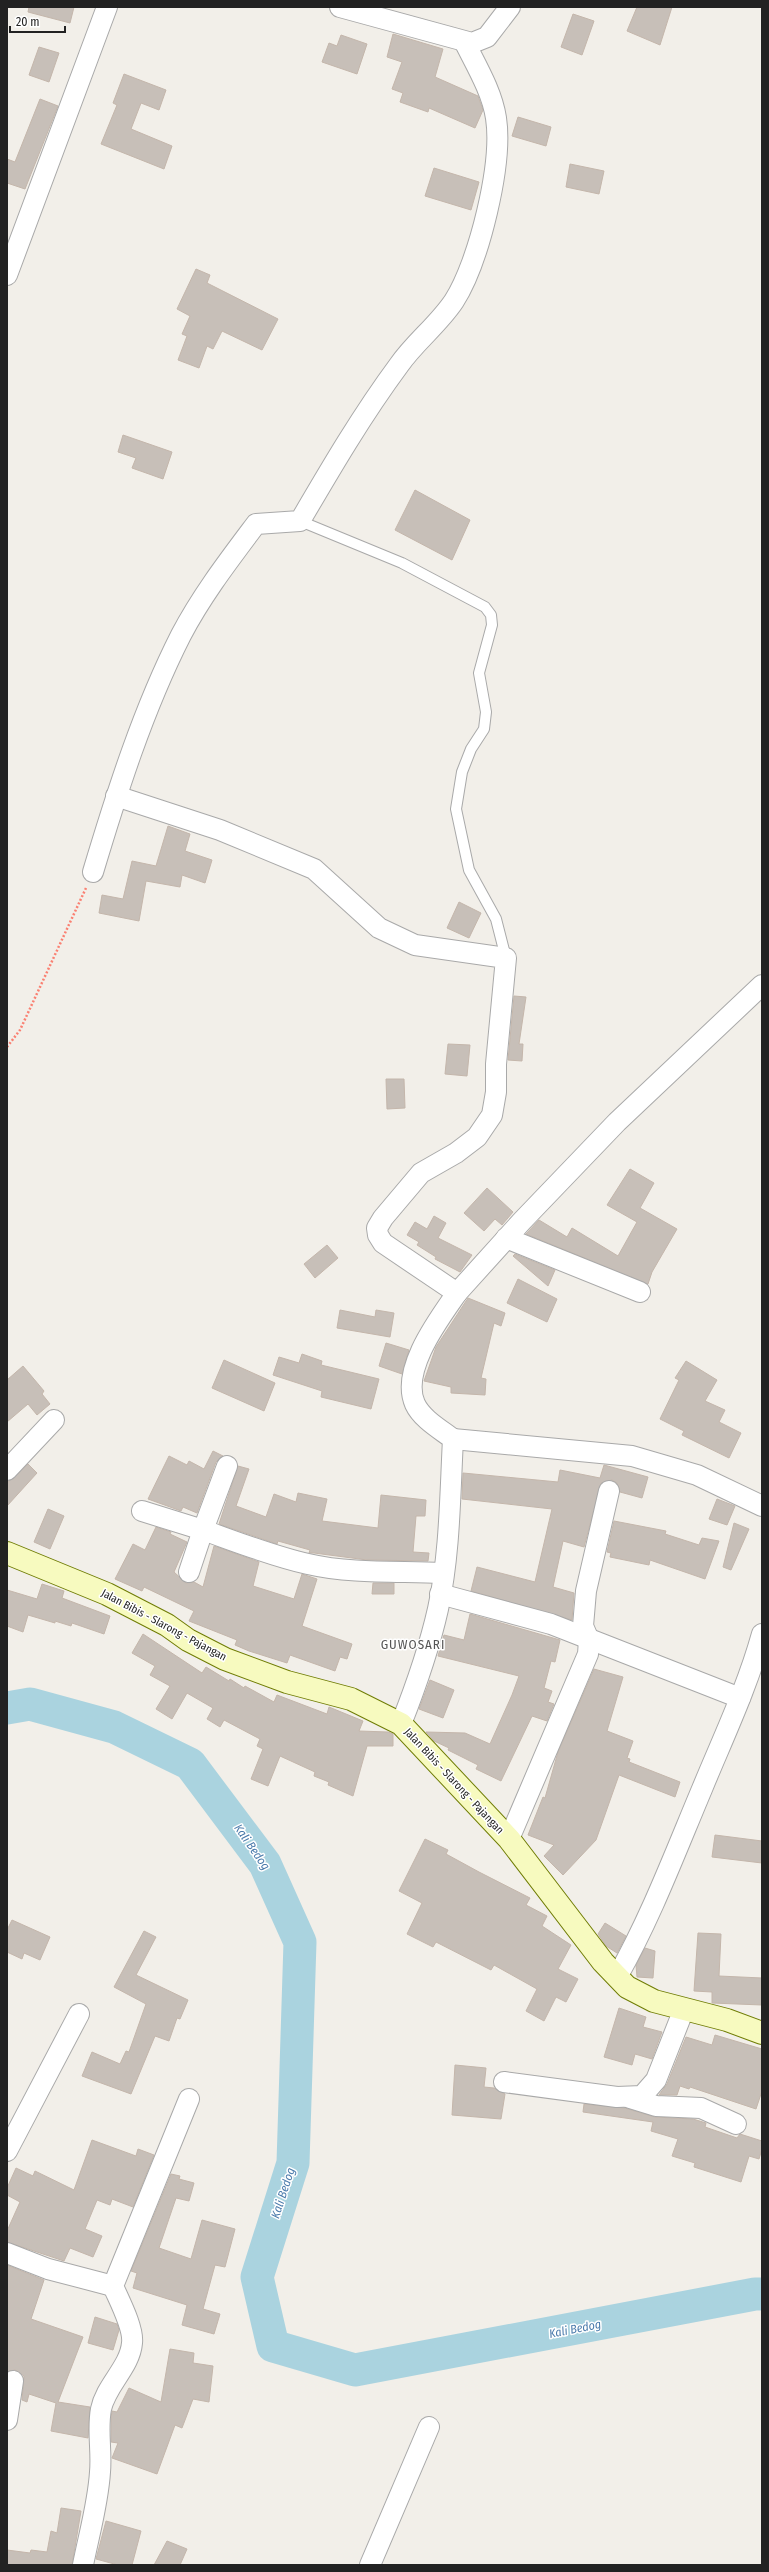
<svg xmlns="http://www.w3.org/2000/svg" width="769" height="2572" viewBox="0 0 769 2572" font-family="'Fira Sans Condensed',sans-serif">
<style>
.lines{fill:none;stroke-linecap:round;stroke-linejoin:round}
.river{stroke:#aad3df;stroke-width:33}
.building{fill:#c7bfb8;stroke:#c4b6ab}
.lane-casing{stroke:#a9a9a9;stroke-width:12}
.street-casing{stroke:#a9a9a9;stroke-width:22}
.secondary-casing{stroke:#707d05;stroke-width:24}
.path{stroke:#fa8072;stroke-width:2.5;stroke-dasharray:2 2;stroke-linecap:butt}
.lane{stroke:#fff;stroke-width:10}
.street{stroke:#fff;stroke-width:20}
.secondary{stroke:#f7fabf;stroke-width:22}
.labels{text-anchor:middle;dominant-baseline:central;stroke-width:3;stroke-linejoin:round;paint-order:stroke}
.street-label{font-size:11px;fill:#222;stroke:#fff}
.water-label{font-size:12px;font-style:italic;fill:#4a7aab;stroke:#fff}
.quarter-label{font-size:13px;letter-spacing:1px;fill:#555;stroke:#fff}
</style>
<rect width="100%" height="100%" fill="#f2efe9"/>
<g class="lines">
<polyline class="river" points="7,1708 30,1704 114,1727 190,1764 265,1864 300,1942 293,2163 257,2277 273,2346 355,2370 755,2294 762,2294"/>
</g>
<g class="building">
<polygon points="29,7 74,7 70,23 28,12"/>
<polygon points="637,7 672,7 660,45 627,31"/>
<polygon points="573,14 594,21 582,55 561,47"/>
<polygon points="393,34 443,49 435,77 478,96 483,110 475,128 429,108 428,112 400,102 403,93 392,89 402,62 387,57"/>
<polygon points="341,35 367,44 357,74 322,62 329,43 337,46"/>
<polygon points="39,47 59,53 49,82 29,75"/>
<polygon points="124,74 166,90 159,110 141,103 131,129 172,146 164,169 101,144 117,105 113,103"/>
<polygon points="40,99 58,106 25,189 7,183 7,159 15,162"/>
<polygon points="518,117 551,127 546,146 512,136"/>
<polygon points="570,164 604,171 599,194 566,187"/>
<polygon points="434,168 479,182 471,210 425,196"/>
<polygon points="196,269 210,275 207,283 278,319 262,350 222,331 213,349 207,346 199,368 178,360 187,336 182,334 190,316 177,309"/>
<polygon points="123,435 172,452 163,479 132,468 136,458 118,452"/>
<polygon points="415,490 470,520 452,560 395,530"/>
<polygon points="168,826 190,834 185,851 212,860 205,883 182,875 180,887 146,881 139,921 99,913 102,895 123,899 132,861 156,866"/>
<polygon points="459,902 481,913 469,938 447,928"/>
<polygon points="514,996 526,997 519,1044 523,1044 522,1061 508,1060"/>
<polygon points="448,1044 470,1045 467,1076 445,1074"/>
<polygon points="386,1079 404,1079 405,1108 387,1109"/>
<polygon points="630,1169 654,1183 640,1208 677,1229 652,1272 648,1284 526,1234 539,1220 567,1237 572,1228 618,1256 637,1222 607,1205"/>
<polygon points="487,1188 513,1212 502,1225 495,1219 484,1231 464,1213"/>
<polygon points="434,1216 446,1223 438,1238 472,1255 460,1272 435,1259 436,1257 417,1245 419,1242 407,1235 415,1222 427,1229"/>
<polygon points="327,1245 338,1258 315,1278 304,1264"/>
<polygon points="515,1254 555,1270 548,1286 513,1256"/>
<polygon points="518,1279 557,1299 547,1322 507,1303"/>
<polygon points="468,1298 505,1313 501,1326 494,1323 481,1378 486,1379 485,1395 451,1393 451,1387 424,1381 436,1347"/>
<polygon points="340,1310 375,1317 376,1310 394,1313 390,1337 337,1328"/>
<polygon points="386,1343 409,1350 402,1374 379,1366"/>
<polygon points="302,1354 322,1361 321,1365 379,1379 371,1409 321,1397 322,1391 273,1375 279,1357 299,1363"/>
<polygon points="224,1360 275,1383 264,1411 212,1388"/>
<polygon points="686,1361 717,1380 705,1401 725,1410 719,1422 741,1433 729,1458 682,1435 684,1431 660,1419 679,1380 675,1378"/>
<polygon points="23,1366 44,1391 42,1394 50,1404 37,1415 28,1404 7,1422 7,1380"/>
<polygon points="213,1451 223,1456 216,1462 197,1513 183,1507 181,1511 148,1499 169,1456 187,1465 189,1461 204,1469"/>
<polygon points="28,1464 37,1473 7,1506 7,1483"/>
<polygon points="604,1465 648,1477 642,1498 620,1492 617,1483 612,1480 601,1483 584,1547 563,1541 553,1587 574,1593 572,1620 471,1591 477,1567 535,1582 552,1509 462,1499 463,1473 558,1482 560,1470 600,1478"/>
<polygon points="238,1466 249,1469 236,1506 266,1517 274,1494 296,1502 298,1493 327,1499 322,1521 378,1528 381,1495 426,1500 425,1516 416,1516 413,1552 429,1553 428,1561 367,1560 314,1553 309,1553 310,1550 278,1541 277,1544 219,1524"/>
<polygon points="717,1499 735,1506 727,1525 709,1519"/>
<polygon points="48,1509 64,1516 50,1549 34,1542"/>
<polygon points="614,1521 666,1531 665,1534 699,1545 702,1538 719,1541 705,1579 650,1560 649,1565 610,1557 611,1553 607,1552"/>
<polygon points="734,1523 749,1529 731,1570 723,1567"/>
<polygon points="156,1527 171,1532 170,1534 187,1542 174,1572 186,1583 194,1582 203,1587 214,1546 259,1562 253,1586 294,1599 302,1574 317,1579 302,1626 352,1644 347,1659 340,1657 335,1671 290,1655 287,1663 249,1651 235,1645 237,1640 189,1621 194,1611 144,1587 142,1591 115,1579 133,1544 145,1550"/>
<polygon points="373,1583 394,1583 394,1594 372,1594"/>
<polygon points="42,1584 64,1591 62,1598 110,1616 104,1634 72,1623 71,1626 55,1621 55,1623 28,1615 23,1632 7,1626 7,1590 37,1599"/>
<polygon points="470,1614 560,1640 555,1662 551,1661 544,1688 552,1691 548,1702 554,1704 547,1721 532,1716 501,1781 476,1769 478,1765 448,1750 449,1748 434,1741 426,1732 465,1733 490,1744 512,1695 519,1676 438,1656 444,1635 464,1640"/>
<polygon points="143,1634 202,1673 206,1667 229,1681 230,1679 244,1688 245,1686 274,1702 277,1695 327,1714 329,1707 363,1721 359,1731 388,1732 393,1734 393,1746 367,1746 353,1796 328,1785 329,1782 314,1776 315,1772 280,1756 268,1786 251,1779 263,1749 257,1746 260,1739 224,1720 220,1727 207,1719 213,1708 187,1693 172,1719 156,1709 170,1686 150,1675 155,1666 132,1653"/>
<polygon points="594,1669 623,1677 607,1731 633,1741 627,1758 630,1759 629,1762 680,1782 675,1797 619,1775 596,1840 563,1875 544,1856 554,1845 528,1835 543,1797 545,1798 558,1752"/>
<polygon points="430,1680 454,1690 443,1718 419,1709"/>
<polygon points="715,1835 762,1841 762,1863 712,1857"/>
<polygon points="425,1839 448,1850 446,1854 479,1872 530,1898 526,1905 547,1916 542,1926 571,1945 558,1969 578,1979 566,2002 556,1997 544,2021 526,2011 537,1989 494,1965 491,1970 436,1942 433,1947 407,1934 422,1903 399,1891"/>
<polygon points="12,1920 50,1937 40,1960 24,1953 22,1959 7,1952 7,1930"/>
<polygon points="605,1923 626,1936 617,1953 606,1946 598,1934"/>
<polygon points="144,1931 156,1937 136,1975 188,2000 180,2019 177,2018 169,2041 155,2036 131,2094 82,2076 92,2052 120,2064 126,2051 129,2052 146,2004 114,1987"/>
<polygon points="698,1933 721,1934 719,1976 762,1978 762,2005 712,2003 712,1992 694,1991"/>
<polygon points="645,1948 655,1951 653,1978 637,1977 636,1965"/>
<polygon points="619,2008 646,2017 643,2027 662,2032 652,2059 635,2054 632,2065 604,2057"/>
<polygon points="715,2035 762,2049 762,2091 756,2109 690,2087 689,2089 680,2086 677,2095 659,2095 667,2084 686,2037 712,2045"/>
<polygon points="455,2065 486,2068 484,2087 494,2088 505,2094 501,2119 452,2115"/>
<polygon points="584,2104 625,2108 655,2117 693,2119 706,2123 705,2127 737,2138 740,2134 762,2141 762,2149 759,2159 749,2156 741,2182 694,2167 695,2163 672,2156 678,2139 651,2131 653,2122 583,2112"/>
<polygon points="92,2140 136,2156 138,2149 154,2155 133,2207 112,2199 110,2205 97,2200 85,2229 102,2236 93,2257 70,2248 64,2261 7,2242 7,2231 20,2202 7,2195 7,2188 16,2168 33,2176 35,2171 74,2190"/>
<polygon points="171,2174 180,2176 179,2179 194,2183 189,2201 176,2198 159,2248 191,2259 202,2220 235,2229 225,2267 215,2265 203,2309 220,2314 214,2334 182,2325 187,2305 133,2288 137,2273 131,2271"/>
<polygon points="7,2265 44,2280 31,2319 83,2337 58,2402 90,2407 88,2438 51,2431 56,2403 29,2394 27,2402 22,2400 24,2376 15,2370 7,2372"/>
<polygon points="95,2317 117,2324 119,2330 113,2350 88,2343"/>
<polygon points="170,2349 194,2353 193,2363 213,2366 209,2402 193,2399 182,2428 175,2425 157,2474 112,2458 118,2443 111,2442 111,2418 112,2411 117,2412 129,2388 161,2402"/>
<polygon points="61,2508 81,2511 72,2565 7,2565 7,2550 30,2553 31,2550 47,2552 51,2531 57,2533"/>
<polygon points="106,2521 141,2531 132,2565 118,2565 96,2559"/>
<polygon points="167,2541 187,2549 180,2565 154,2565"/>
</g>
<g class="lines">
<g class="lane-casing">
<polyline id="lane" points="300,521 402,563 485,607 491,615 492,625 479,673 486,712 484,729 471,749 462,772 456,809 469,870 496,919 506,958"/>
</g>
<g class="street-casing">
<g id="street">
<polyline points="340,7 472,43 487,37 510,7"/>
<polyline points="7,275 107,7"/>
<polyline points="116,796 220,830 314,869 379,928 415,945 506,958 496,1064 496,1092 492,1115 477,1137 456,1153 421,1173 383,1218 377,1228 378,1235 383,1243 457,1293 522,1221 617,1122 762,985"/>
<path d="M93 872C117 792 143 710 181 635 202 595 229 560 256 524L300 521C331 468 362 415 399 365 415 342 438 325 454 301 479 262 503 164 496 118 492 92 477 67 465 43"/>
<polyline points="506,1238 640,1292"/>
<polyline points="453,1439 632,1456 697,1475 762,1506"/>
<path d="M227 1466 203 1530C237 1542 272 1556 308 1564 351 1574 398 1571 442 1573"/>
<polyline points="7,1470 54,1420"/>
<polyline points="142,1511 203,1530 189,1572"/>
<polyline points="440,1594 551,1624 740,1698"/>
<path d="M401 1724C416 1686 429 1649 438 1609 450 1554 450 1495 453 1439 440 1429 422 1419 415 1404 400 1370 439 1319 457 1293"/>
<polyline points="509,1839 588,1654 589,1640 583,1626 586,1591 609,1491"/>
<path d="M617 1977C651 1917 675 1853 702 1789 723 1738 747 1688 762 1634"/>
<polyline points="504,2082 617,2097 642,2096 656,2080 684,2009"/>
<polyline points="630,2098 656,2106 701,2108 736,2124"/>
<polyline points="7,2151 79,2014"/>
<polyline points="7,2253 48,2269 113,2286"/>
<polyline points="7,2420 13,2381"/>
<path d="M83 2565C89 2534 98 2504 100 2472 102 2451 97 2430 101 2409 106 2385 130 2367 132 2343 134 2328 119 2300 113 2286L189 2099"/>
<polyline points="370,2565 429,2427"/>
</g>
</g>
<g class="secondary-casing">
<polyline id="secondary" points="7,1553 107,1594 167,1625 188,1640 225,1659 287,1682 351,1699 401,1724 509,1839 603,1962 627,1987 654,2001 727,2020 762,2033"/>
</g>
<polyline class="path" points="7,1047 20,1030 86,888"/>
<use href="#lane" class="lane"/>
<use href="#street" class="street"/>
<use href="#secondary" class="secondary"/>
</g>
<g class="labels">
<g class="street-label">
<text transform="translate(164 1625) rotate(28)">Jalan Bibis - Slarong - Pajangan</text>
<text transform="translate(454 1781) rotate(47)">Jalan Bibis - Slarong - Pajangan</text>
</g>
<g class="water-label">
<text transform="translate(252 1847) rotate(55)">Kali Bedog</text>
<text transform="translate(283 2193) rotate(-72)">Kali Bedog</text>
<text transform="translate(575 2329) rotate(-11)">Kali Bedog</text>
</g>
<g class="quarter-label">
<text x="413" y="1644">GUWOSARI</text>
</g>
</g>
<rect width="769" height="2572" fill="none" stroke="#222222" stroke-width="16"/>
<path d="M10 26v6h55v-6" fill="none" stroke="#222222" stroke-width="2"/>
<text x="16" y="26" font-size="12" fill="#222222" stroke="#ffffff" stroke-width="3" paint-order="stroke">20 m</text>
</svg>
